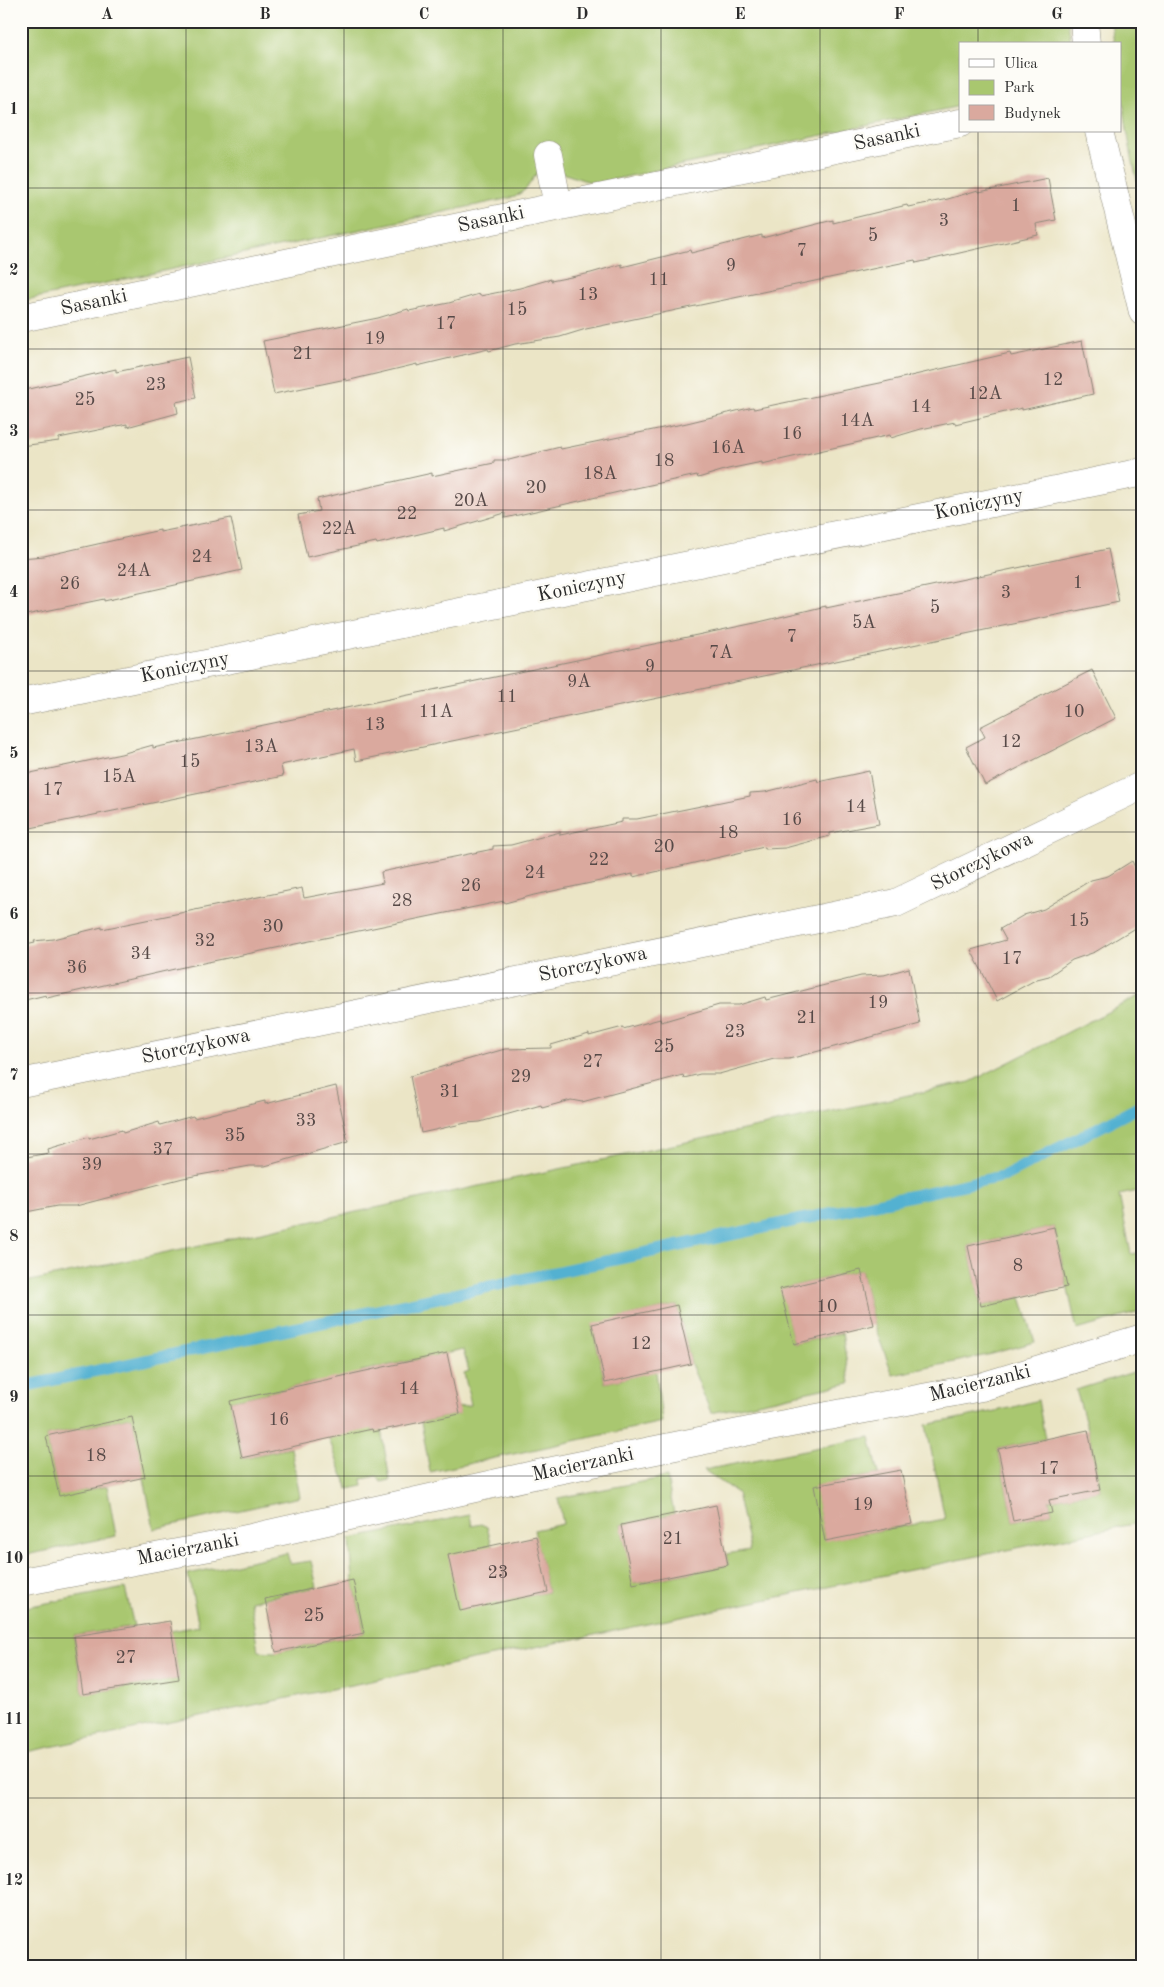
<svg xmlns="http://www.w3.org/2000/svg" width="1164" height="1987" viewBox="0 0 1164 1987" font-family="'Old Standard TT',serif">
<style>
.green{fill:#a9c76f;stroke:#6a794d}
.lines{fill:none;stroke-linecap:round;stroke-linejoin:round}
.stream{stroke:#53b1d1;stroke-width:12}
.building{fill:#daa99e}
.minor-casing{stroke:#8b8878;stroke-width:29}
.minor{stroke:#fff;stroke-width:28}
.grid{fill:none;stroke:#2b2b2b;stroke-width:1;stroke-opacity:0.55}
.labels{text-anchor:middle;dominant-baseline:central;stroke-width:5;stroke-linejoin:round;paint-order:stroke}
.number-label{font-size:18px;fill:#574a48}
.street-label{font-size:20px;fill:#2b2b2b;stroke:#fdfcf7}
.neatline{fill:none;stroke:#2b2b2b;stroke-width:2}
.grid-label{font-size:16px;text-anchor:middle;font-weight:bold;fill:#2b2b2b}
</style>
<rect width="100%" height="100%" fill="#fdfcf7"/>
<filter id="ink" filterUnits="userSpaceOnUse"><feTurbulence type="fractalNoise" baseFrequency=".02" numOctaves="2"/><feDisplacementMap in="SourceGraphic" scale="10" xChannelSelector="R" yChannelSelector="G"/><feConvolveMatrix kernelMatrix="1 2 1 2 8 2 1 2 1" color-interpolation-filters="sRGB"/></filter>
<filter id="wash" filterUnits="userSpaceOnUse"><feTurbulence type="fractalNoise" baseFrequency=".0096" numOctaves="4" result="noise"/><feDisplacementMap in="SourceGraphic" scale="20" xChannelSelector="R" yChannelSelector="G"/><feGaussianBlur stdDeviation="1.12" result="paint"/><feColorMatrix in="noise" values="0 0 0 0 0 0 0 0 0 0 0 0 0 0 0 0 0 1.4 0 .05"/><feComposite in="paint" operator="in"/></filter>
<g filter="url(#wash)">
<rect width="100%" height="100%" fill="#ebe5c6"/>
<g class="green">
<path d="M21 21H1068L1071 44H960V106L597 183C577 180 561 171 542 166L526 189 515 197 21 301Z"/>
<path d="M1111 21H1143V204C1129 151 1120 99 1120 44H1114Z"/>
<polygon points="1143,994 1143,1190 1119,1195 1131,1254 1143,1252 1143,1311 1077,1330 1054,1227 968,1246 981,1306 1021,1297 1035,1342 992,1354 893,1375 874,1325 861,1270 781,1289 794,1344 842,1333 850,1383 711,1413 691,1364 677,1305 592,1325 605,1383 656,1371 662,1422 430,1472 421,1422 459,1414 458,1407 471,1405 464,1373 469,1371 463,1350 361,1371 373,1432 381,1430 390,1480 381,1482 377,1476 362,1479 363,1486 348,1489 329,1439 316,1382 230,1401 242,1458 291,1448 300,1497 154,1529 132,1417 46,1436 59,1495 107,1486 116,1536 21,1556 21,1283 970,1082"/>
<polygon points="1143,1369 1143,1522 21,1753 21,1608 125,1588 134,1626 74,1636 83,1694 179,1679 171,1631 199,1626 188,1574 287,1553 290,1564 311,1561 317,1587 250,1601 258,1651 276,1652 364,1633 353,1580 350,1539 470,1515 472,1526 481,1524 487,1527 492,1546 461,1610 548,1592 534,1530 563,1524 558,1498 667,1477 674,1514 621,1525 634,1584 728,1565 726,1554 750,1550 737,1493 704,1470 870,1437 879,1474 815,1486 825,1540 945,1519 926,1425 1010,1408 1038,1400 1045,1439 998,1449 1013,1521 1052,1513 1049,1500 1100,1490 1088,1430 1076,1390"/>
</g>
<g class="lines">
<polyline class="stream" points="21,1387 1004,1176 1143,1105"/>
</g>
<g id="blocks">
<g class="building">
<polygon points="1048,178 1056,220 1036,224 1038,235 916,263 915,260 586,329 560,337 515,344 489,351 488,349 417,366 417,364 346,381 346,379 274,394 263,341 378,318 408,309 409,311 449,303 479,294 480,296 520,288 551,279 551,281 591,273 622,264 622,267 690,250 691,253 762,235 762,238 833,220 833,223 907,205 908,207 948,199 978,190 979,192"/>
<polygon points="1082,341 1093,394 1022,410 1022,408 955,424 955,422 921,429 891,438 890,435 762,464 762,462 728,469 698,478 697,475 636,488 505,518 505,513 444,531 444,528 377,544 376,542 307,557 298,515 319,511 317,499 432,473 432,476 494,463 494,460 509,460 560,447 561,449 687,423 753,407 754,409 880,383 1010,353 1011,356"/>
<polygon points="188,357 196,398 176,402 178,413 127,427 127,424 59,438 59,441 21,446 21,391 116,369 116,372"/>
<polygon points="231,518 242,570 104,601 104,599 21,616 21,558 44,556 160,530 160,532"/>
<polygon points="1108,549 1119,602 356,761 354,749 281,765 283,776 21,830 21,775 121,754 153,745 153,748 293,719 755,623 826,606 826,608"/>
<polygon points="1092,670 1116,718 985,785 966,747 985,737 980,727"/>
<polygon points="869,771 879,824 830,833 830,836 785,848 765,849 764,847 633,877 633,874 534,895 505,903 504,901 179,968 47,998 46,995 21,1001 21,946 35,943 34,941 53,939 102,927 102,929 302,888 304,898 383,883 381,872 493,849 493,846 511,845 560,832 560,835 622,822 622,819 637,819 750,796 750,793 765,792 817,779 818,782"/>
<polygon points="1132,861 1143,884 1143,923 1095,952 1072,960 1049,976 1037,979 997,1001 971,950 1006,940 1000,929 1024,915 1044,909 1091,880 1108,876"/>
<polygon points="909,968 920,1024 789,1059 774,1059 719,1074 700,1074 684,1078 683,1075 582,1102 571,1100 542,1108 541,1105 480,1122 466,1123 421,1133 410,1076 505,1049 551,1048 551,1045 589,1034 589,1036 623,1027 623,1029 660,1019 661,1022 719,1005 739,1005 765,997 766,1000 861,976 884,975"/>
<polygon points="336,1086 348,1142 265,1166 250,1166 183,1178 76,1206 57,1206 21,1213 21,1158 49,1153 48,1149 89,1137 89,1139 122,1130 123,1133 159,1122 160,1125 193,1116 194,1118 265,1101 265,1104"/>
<polygon points="1054,1227 1067,1287 981,1306 968,1246"/>
<polygon points="861,1270 874,1325 794,1344 780,1289"/>
<polygon points="677,1305 691,1364 605,1383 592,1324"/>
<polygon points="447,1353 460,1414 373,1432 372,1429 242,1458 230,1401"/>
<polygon points="132,1417 145,1477 59,1496 46,1436"/>
<polygon points="1088,1430 1100,1490 1049,1500 1052,1513 1013,1521 998,1449"/>
<polygon points="901,1470 912,1524 825,1541 814,1486"/>
<polygon points="716,1505 728,1565 633,1584 621,1525"/>
<polygon points="536,1536 548,1592 460,1611 448,1555"/>
<polygon points="353,1580 364,1633 276,1652 265,1599"/>
<polygon points="170,1621 179,1679 83,1694 74,1636"/>
</g>
</g>
</g>
<g filter="url(#ink)">
<use href="#blocks" fill-opacity="0" stroke="#8b8878" stroke-width="1"/>
<g class="lines">
<g class="minor-casing">
<g id="minor">
<polyline points="1084,21 1086,44"/>
<polyline points="1099,131 1143,312"/>
<polyline points="548,155 558,206"/>
<polyline points="21,318 960,123"/>
<polyline points="21,702 1143,472"/>
<polyline points="21,1083 896,903 1143,785"/>
<polyline points="21,1582 215,1546 538,1474 754,1430 981,1387 1143,1338"/>
</g>
</g>
<use href="#minor" class="minor"/>
</g>
</g>
<path class="grid" d="M186 21V1966M344 21V1966M503 21V1966M661 21V1966M820 21V1966M978 21V44M978 131V1966M21 188H1143M21 349H1143M21 510H1143M21 671H1143M21 832H1143M21 993H1143M21 1154H1143M21 1315H1143M21 1476H1143M21 1638H1143M21 1798H1143"/>
<g class="labels">
<g class="number-label">
<text x="1016" y="206">1</text>
<text x="944" y="221">3</text>
<text x="873" y="236">5</text>
<text x="802" y="251">7</text>
<text x="731" y="266">9</text>
<text x="659" y="280">11</text>
<text x="588" y="295">13</text>
<text x="517" y="310">15</text>
<text x="446" y="324">17</text>
<text x="375" y="339">19</text>
<text x="303" y="354">21</text>
<text x="1053" y="380">12</text>
<text x="156" y="385">23</text>
<text x="985" y="394">12A</text>
<text x="85" y="400">25</text>
<text x="921" y="407">14</text>
<text x="857" y="421">14A</text>
<text x="792" y="434">16</text>
<text x="728" y="448">16A</text>
<text x="664" y="461">18</text>
<text x="600" y="474">18A</text>
<text x="536" y="488">20</text>
<text x="471" y="501">20A</text>
<text x="407" y="514">22</text>
<text x="339" y="529">22A</text>
<text x="202" y="557">24</text>
<text x="134" y="571">24A</text>
<text x="1078" y="583">1</text>
<text x="70" y="584">26</text>
<text x="1006" y="593">3</text>
<text x="935" y="608">5</text>
<text x="864" y="623">5A</text>
<text x="792" y="637">7</text>
<text x="721" y="653">7A</text>
<text x="650" y="667">9</text>
<text x="579" y="682">9A</text>
<text x="507" y="697">11</text>
<text x="436" y="712">11A</text>
<text x="1074" y="712">10</text>
<text x="375" y="725">13</text>
<text x="1011" y="742">12</text>
<text x="261" y="747">13A</text>
<text x="190" y="762">15</text>
<text x="119" y="777">15A</text>
<text x="53" y="790">17</text>
<text x="856" y="807">14</text>
<text x="792" y="820">16</text>
<text x="728" y="833">18</text>
<text x="664" y="847">20</text>
<text x="599" y="860">22</text>
<text x="535" y="873">24</text>
<text x="471" y="886">26</text>
<text x="402" y="901">28</text>
<text x="1079" y="921">15</text>
<text x="273" y="927">30</text>
<text x="205" y="941">32</text>
<text x="141" y="954">34</text>
<text x="1012" y="959">17</text>
<text x="77" y="968">36</text>
<text x="878" y="1003">19</text>
<text x="807" y="1018">21</text>
<text x="735" y="1032">23</text>
<text x="664" y="1047">25</text>
<text x="593" y="1062">27</text>
<text x="521" y="1077">29</text>
<text x="450" y="1092">31</text>
<text x="306" y="1121">33</text>
<text x="235" y="1136">35</text>
<text x="163" y="1150">37</text>
<text x="92" y="1165">39</text>
<text x="1018" y="1266">8</text>
<text x="827" y="1307">10</text>
<text x="641" y="1344">12</text>
<text x="409" y="1389">14</text>
<text x="279" y="1420">16</text>
<text x="96" y="1456">18</text>
<text x="1049" y="1469">17</text>
<text x="863" y="1505">19</text>
<text x="673" y="1539">21</text>
<text x="498" y="1573">23</text>
<text x="314" y="1616">25</text>
<text x="126" y="1658">27</text>
</g>
<g class="street-label">
<text transform="translate(887 138) rotate(-12)">Sasanki</text>
<text transform="translate(491 220) rotate(-12)">Sasanki</text>
<text transform="translate(94 303) rotate(-12)">Sasanki</text>
<text transform="translate(979 505) rotate(-12)">Koniczyny</text>
<text transform="translate(582 587) rotate(-12)">Koniczyny</text>
<text transform="translate(185 668) rotate(-12)">Koniczyny</text>
<text transform="translate(982 862) rotate(-26)">Storczykowa</text>
<text transform="translate(593 965) rotate(-12)">Storczykowa</text>
<text transform="translate(196 1047) rotate(-12)">Storczykowa</text>
<text transform="translate(980 1384) rotate(-14)">Macierzanki</text>
<text transform="translate(583 1465) rotate(-12)">Macierzanki</text>
<text transform="translate(188 1550) rotate(-11)">Macierzanki</text>
</g>
</g>
<rect width="1164" height="1987" fill="none" stroke="#fdfcf7" stroke-width="55"/>
<rect x="959" y="42" width="162" height="90" fill="#fdfcf7" stroke="#a9a8a5"/>
<rect x="969" y="59" width="25" height="8" fill="#ffffff" stroke="#a9a8a5"/>
<text x="1004" y="68" font-size="15" fill="#2b2b2b">Ulica</text>
<rect x="969" y="80" width="25" height="15" fill="#a9c76f" stroke="#a9a8a5"/>
<text x="1004" y="92" font-size="15" fill="#2b2b2b">Park</text>
<rect x="969" y="105" width="25" height="15" fill="#daa99e" stroke="#a9a8a5"/>
<text x="1004" y="118" font-size="15" fill="#2b2b2b">Budynek</text>
<rect x="28" y="28" width="1108" height="1932" class="neatline"/>
<g class="grid-label">
<text x="107" y="19">A</text>
<text x="265" y="19">B</text>
<text x="424" y="19">C</text>
<text x="582" y="19">D</text>
<text x="740" y="19">E</text>
<text x="899" y="19">F</text>
<text x="1057" y="19">G</text>
<text x="14" y="114">1</text>
<text x="14" y="275">2</text>
<text x="14" y="436">3</text>
<text x="14" y="597">4</text>
<text x="14" y="758">5</text>
<text x="14" y="919">6</text>
<text x="14" y="1080">7</text>
<text x="14" y="1241">8</text>
<text x="14" y="1402">9</text>
<text x="14" y="1563">10</text>
<text x="14" y="1724">11</text>
<text x="14" y="1885">12</text>
</g>
</svg>
